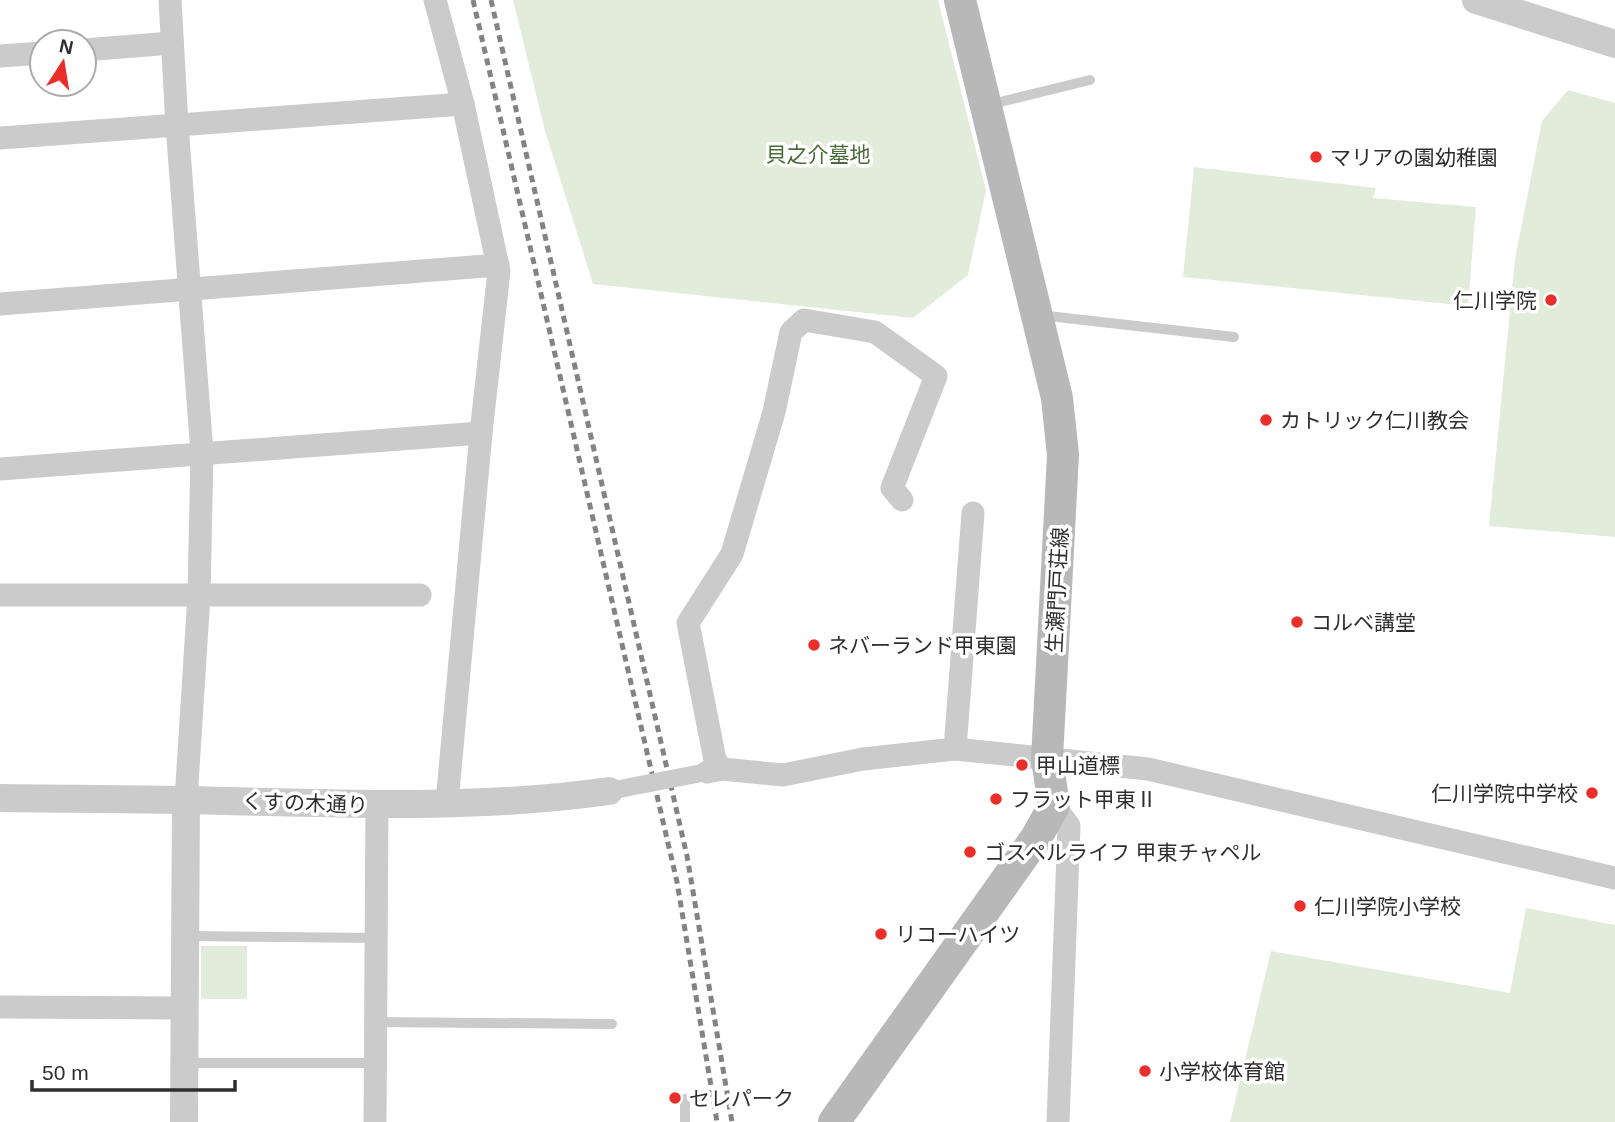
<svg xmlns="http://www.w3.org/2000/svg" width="1615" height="1122" viewBox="0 0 1615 1122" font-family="Arial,'Noto Sans JP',sans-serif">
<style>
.green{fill:#e2ecdb}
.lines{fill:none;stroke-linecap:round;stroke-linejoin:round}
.service{stroke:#cbcbcb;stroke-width:10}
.minor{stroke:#cbcbcb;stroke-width:23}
.tertiary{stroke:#cbcbcb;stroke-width:28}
.secondary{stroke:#b8b8b8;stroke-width:32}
.rail{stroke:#838383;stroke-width:5;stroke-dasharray:7 5;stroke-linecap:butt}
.pedestrian-bridge{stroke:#cbcbcb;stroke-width:18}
.poi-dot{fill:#ea2e2a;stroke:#fff;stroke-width:2.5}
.labels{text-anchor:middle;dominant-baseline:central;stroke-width:7;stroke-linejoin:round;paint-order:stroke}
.park-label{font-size:21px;fill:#4c6b3a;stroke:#fff}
.poi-label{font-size:21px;fill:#2e2e2e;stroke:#fff;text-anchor:start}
.street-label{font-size:21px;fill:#2e2e2e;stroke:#fff}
</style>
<rect width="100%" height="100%" fill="#fff"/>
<g class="green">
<polygon points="513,0 938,0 986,190 968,275 913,318 593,284 545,131"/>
<polygon points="1568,90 1615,103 1615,537 1489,526 1515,259 1542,121"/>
<polygon points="1194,167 1376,188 1373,198 1476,207 1468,306 1183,277"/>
<polygon points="1526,908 1615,925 1615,1122 1230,1122 1271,951 1510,993"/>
<rect x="201" y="946" width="46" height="53"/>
</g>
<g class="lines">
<g class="service">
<polyline points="988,105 1090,80"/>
<polyline points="1039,315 1234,337"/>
<polyline points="187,936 376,938"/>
<polyline points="376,1022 612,1024"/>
<polyline points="187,1063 375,1063"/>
<polyline points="685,1099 685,1122"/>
</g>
<g class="minor">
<polyline points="170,0 177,125 202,453 199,595 186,800"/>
<polyline points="435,0 463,104 499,271 481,433 447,802"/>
<polyline points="84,50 172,43"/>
<polyline points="0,56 42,53"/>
<polyline points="0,138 463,104"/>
<polyline points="0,304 498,265"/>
<polyline points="0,469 481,433"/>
<polyline points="0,595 420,595"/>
<polyline points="955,749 973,513"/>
<polyline points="722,769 715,760 688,623 732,554 774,412 791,332 804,320 875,332 936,376 892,488 902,500"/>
<polyline points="707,772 722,769 783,775 863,759 955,749 1148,769 1615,878"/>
<polyline points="1054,806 1069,826 1058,1122"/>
<polyline points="0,1007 184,1008"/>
<polyline points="375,1122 377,805"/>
</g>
<g class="tertiary">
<polyline points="1476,0 1615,44"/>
<path d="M0 798C76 799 152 799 228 801 354 804 483 809 609 791"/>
<polyline points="184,1122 186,800"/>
</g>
<polyline class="secondary" points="834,1122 1036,838 1054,806 1047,759 1063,455 1057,398 960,0"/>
<g class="rail">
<polyline points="473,0 677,882 717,1122"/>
<polyline points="491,0 687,856 732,1122"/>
</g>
<polyline class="pedestrian-bridge" points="609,791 707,772"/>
</g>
<g class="poi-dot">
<circle cx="1316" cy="157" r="7"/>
<circle cx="1551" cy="300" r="7"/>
<circle cx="1266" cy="420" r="7"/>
<circle cx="1297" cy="622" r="7"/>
<circle cx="814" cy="645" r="7"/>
<circle cx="1022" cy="765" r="7"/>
<circle cx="1592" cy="793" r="7"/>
<circle cx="996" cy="799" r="7"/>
<circle cx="970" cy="852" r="7"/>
<circle cx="1300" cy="906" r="7"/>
<circle cx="881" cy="934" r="7"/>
<circle cx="1145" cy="1071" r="7"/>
<circle cx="675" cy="1098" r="7"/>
</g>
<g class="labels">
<g class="park-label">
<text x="818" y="154">貝之介墓地</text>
</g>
<g class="poi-label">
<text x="1330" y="157">マリアの園幼稚園</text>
<text x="1537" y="300" text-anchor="end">仁川学院</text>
<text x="1280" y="420">カトリック仁川教会</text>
<text x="1311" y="622">コルベ講堂</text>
<text x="828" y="645">ネバーランド甲東園</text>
<text x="1036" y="765">甲山道標</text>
<text x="1578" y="793" text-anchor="end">仁川学院中学校</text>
<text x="1010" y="799">フラット甲東Ⅱ</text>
<text x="984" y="852">ゴスペルライフ 甲東チャペル</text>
<text x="1314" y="906">仁川学院小学校</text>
<text x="895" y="934">リコーハイツ</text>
<text x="1159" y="1071">小学校体育館</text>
<text x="689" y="1098">セレパーク</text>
</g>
<g class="street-label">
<text transform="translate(1057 590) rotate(-87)">生瀬門戸荘線</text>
<text transform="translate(305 803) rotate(2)">くすの木通り</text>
</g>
</g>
<g transform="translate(63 63) rotate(12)"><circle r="33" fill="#ffffff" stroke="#ababab" stroke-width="2"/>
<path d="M0-5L12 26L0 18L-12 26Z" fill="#ea2e2a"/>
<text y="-10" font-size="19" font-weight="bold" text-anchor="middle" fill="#2e2e2e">N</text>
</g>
<path d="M32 1080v10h203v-10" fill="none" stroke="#2e2e2e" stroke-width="3.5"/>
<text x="42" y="1080" font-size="21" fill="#2e2e2e" stroke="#ffffff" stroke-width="5" paint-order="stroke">50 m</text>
</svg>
